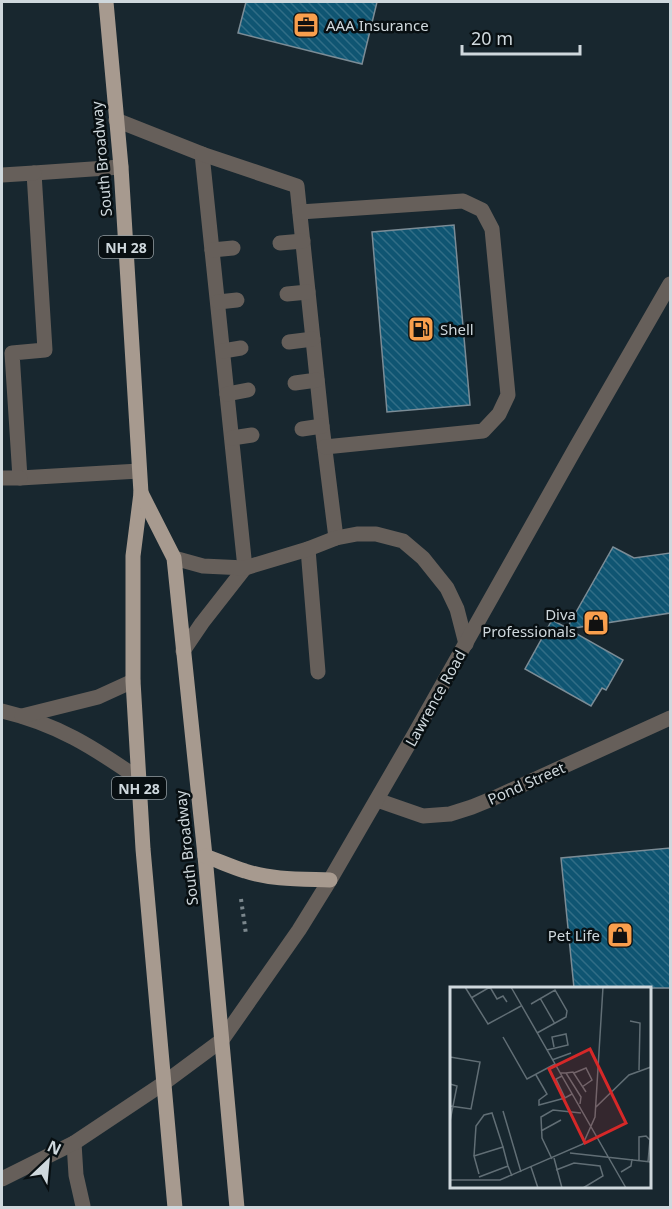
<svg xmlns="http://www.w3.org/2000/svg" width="672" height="1209" viewBox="0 0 672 1209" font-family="'Noto Sans',sans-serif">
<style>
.building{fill:url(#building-back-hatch);stroke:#7b8c96;stroke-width:1.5}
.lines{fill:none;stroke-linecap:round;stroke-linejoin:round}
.path{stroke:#7b878d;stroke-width:4;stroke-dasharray:3 4.5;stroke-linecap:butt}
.service{stroke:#665f5a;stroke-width:15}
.tertiary{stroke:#665f5a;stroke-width:15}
.primary{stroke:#a79a8f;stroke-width:15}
.labels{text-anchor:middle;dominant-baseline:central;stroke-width:5;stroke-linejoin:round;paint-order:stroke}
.shield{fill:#080f12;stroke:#939ca0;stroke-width:1.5}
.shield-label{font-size:14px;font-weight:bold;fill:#cfd8dd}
.poi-label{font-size:15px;fill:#cfd8dd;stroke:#080f12;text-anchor:start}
.street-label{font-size:15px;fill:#cfd8dd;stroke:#080f12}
.inset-road{fill:none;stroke:#616e75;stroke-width:1.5}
.view{fill:#d62828;fill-opacity:0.15;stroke:#d62828;stroke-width:3}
.inset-edge{fill:none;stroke:#cfd8dd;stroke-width:3}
</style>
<defs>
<pattern id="building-back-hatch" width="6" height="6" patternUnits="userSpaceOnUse" patternTransform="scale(1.5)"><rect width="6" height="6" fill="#0f5572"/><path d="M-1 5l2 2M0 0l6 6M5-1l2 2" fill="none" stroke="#316d86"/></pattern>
</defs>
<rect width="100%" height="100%" fill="#18272f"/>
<g class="building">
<polygon points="246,2 377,2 362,64 238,33"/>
<polygon points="454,225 470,405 387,412 372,232"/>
<polygon points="613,547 634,558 670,553 670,613 568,629 623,660 606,690 602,688 591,706 525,669 552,620 567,628"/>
<polygon points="670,848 670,988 574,988 561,858"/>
</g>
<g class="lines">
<polyline class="path" points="241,899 246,934"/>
<g class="service">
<polyline points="116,120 202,154 245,568 202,623 183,651"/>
<polyline points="202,154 297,186 322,426 336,538"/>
<polyline points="121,167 34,173 45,350 12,353 20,478 139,471"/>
<polyline points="2,175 34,173"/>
<polyline points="300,212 463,201 482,210 492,229 508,395 499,414 483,431 325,447"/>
<polyline points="280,243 303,241"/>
<polyline points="212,250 233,248"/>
<polyline points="287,294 308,292"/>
<polyline points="218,302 237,300"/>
<polyline points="289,342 313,339"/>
<polyline points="223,351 241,348"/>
<polyline points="295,383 317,380"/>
<polyline points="227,394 248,390"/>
<polyline points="302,429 322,426"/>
<polyline points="232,438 252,435"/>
<polyline points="2,478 20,478"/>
<polyline points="308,549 318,672"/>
<polyline points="174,558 203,566 245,568 308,549 336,538 357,534 376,534 403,541 423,558 447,588 457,609 466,644"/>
<path d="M2 711C57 724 93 747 139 779"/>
<polyline points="22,716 98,697 133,681"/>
<polyline points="74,1143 76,1175 83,1206"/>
</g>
<g class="tertiary">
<polyline points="377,800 423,816 450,814 472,807 494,798 670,718"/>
<polyline points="2,1179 74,1143 164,1083 222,1040 299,930 330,880 414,735 575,449 670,284"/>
</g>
<g class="primary">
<polyline points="106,2 121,167 141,493 133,556 133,681 143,849 175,1208"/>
<polyline points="141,493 174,558 205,856 237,1208"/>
<path d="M205 856C219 861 232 867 245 871 272 880 302 879 330 880"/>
</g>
</g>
<defs>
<g id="office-square" transform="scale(1.35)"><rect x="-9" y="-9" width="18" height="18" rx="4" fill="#f99f4d" stroke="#080f12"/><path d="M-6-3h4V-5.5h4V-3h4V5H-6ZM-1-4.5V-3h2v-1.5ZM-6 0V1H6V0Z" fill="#111"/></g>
<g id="fuel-square" transform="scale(1.35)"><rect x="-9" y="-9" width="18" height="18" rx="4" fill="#f99f4d" stroke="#080f12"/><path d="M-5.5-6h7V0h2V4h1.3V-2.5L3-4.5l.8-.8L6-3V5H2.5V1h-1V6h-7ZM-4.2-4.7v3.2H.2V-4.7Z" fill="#111"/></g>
<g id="shop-square" transform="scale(1.35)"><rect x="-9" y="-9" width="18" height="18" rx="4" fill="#f99f4d" stroke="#080f12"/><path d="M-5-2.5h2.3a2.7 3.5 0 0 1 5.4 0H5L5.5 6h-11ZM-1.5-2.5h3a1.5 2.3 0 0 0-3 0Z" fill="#111"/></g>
</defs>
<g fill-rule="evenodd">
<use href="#office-square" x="306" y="25"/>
<use href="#fuel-square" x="421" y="329"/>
<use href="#shop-square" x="596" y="623"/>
<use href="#shop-square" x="620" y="935"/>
</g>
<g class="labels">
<g class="shield">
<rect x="99" y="236" width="54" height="22" rx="4.5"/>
<rect x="112" y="777" width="54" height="22" rx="4.5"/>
</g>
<g class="shield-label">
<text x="126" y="247">NH 28</text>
<text x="139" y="788">NH 28</text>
</g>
<g class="poi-label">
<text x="326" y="25">AAA Insurance</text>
<text x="440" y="329">Shell</text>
<text x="576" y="614" text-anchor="end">Diva<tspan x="576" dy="17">Professionals</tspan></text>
<text x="600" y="935" text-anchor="end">Pet Life</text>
</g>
<g class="street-label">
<text transform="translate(101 159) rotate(-95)">South Broadway</text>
<text transform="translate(435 698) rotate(-61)">Lawrence Road</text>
<text transform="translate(526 783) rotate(-24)">Pond Street</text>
<text transform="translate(186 848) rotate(-96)">South Broadway</text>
</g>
</g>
<g transform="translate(450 987)">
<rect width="201" height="201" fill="#18272f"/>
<path class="inset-road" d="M15 0 38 37 71 19M61 0 176 201M21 11 40 0 47 12 53 9 57 15M90 11 105 37M81 17 105 3 117 24 116 30 87 46M180 34 190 36 189 83M53 50 77 92 105 77M97 63 118 58 116 47 102 50 104 60M0 70 30 75 21 122 0 119M102 73 121 66M110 86H116L131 110 130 117M116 86 123 85 136 105M124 86 136 81 142 93 132 100M86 88 97 107 89 113V118L115 111M112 89 106 92 115 111 122 107M0 97 7 99 0 134M146 120 179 88 201 80M53 124 71 185M91 144 111 133M120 166 201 175M24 169 26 139 34 128 42 126 53 160M104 171 112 201M102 172 92 151 91 130 103 123 131 126M189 173V150L196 149 200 153 198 175M81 180 88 201M106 183 124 176 150 179 153 189 133 201M171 185 181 179 182 172M29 187 24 169 53 160 58 179M29 190 58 179 62 189M0 193H50L133 157 145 130 153 0"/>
<path class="view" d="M140 62 176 136 135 156 99 82Z"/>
<rect width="201" height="201" class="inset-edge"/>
</g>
<rect width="672" height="1209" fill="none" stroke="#cfd8dd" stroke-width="6"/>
<g transform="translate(48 1161) rotate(26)" stroke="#080f12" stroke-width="4.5" paint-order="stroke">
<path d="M0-4.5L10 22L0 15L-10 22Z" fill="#cfd8dd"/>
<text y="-9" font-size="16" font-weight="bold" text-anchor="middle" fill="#cfd8dd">N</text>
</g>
<path d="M462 45v9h118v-9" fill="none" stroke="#cfd8dd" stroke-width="3"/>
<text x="471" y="45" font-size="18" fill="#cfd8dd" stroke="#080f12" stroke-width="4.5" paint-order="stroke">20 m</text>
</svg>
